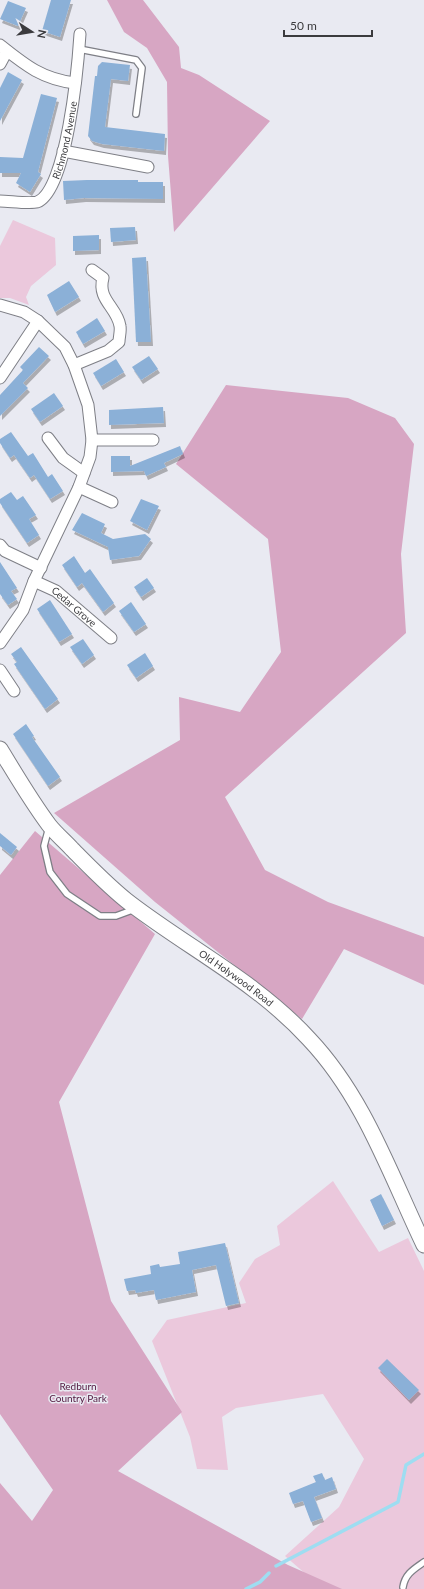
<svg xmlns="http://www.w3.org/2000/svg" width="424" height="1589" viewBox="0 0 424 1589" font-family="Lato,sans-serif">
<style>
.green{fill:#ebc8dc}
.forest{fill:#d7a6c3}
.lines{fill:none;stroke-linecap:round;stroke-linejoin:round}
.stream{stroke:#9eddf1;stroke-width:3.5}
.building{fill:#8bb0d7;filter:url(#shadow)}
.lane-casing{stroke:#7e7f86;stroke-width:8}
.street-casing{stroke:#7e7f86;stroke-width:13}
.secondary-casing{stroke:#7e7f86;stroke-width:17}
.lane{stroke:#fff;stroke-width:5.5}
.street{stroke:#fff;stroke-width:11}
.secondary{stroke:#fff;stroke-width:15}
.labels{text-anchor:middle;dominant-baseline:central;stroke-width:3;stroke-linejoin:round;paint-order:stroke}
.street-label{font-size:10px;fill:#3b3b3e;stroke:#e9eaf2}
.park-label{font-size:10px;fill:#51163e;stroke:#e9eaf2}
</style>
<defs>
<filter id="shadow"><feDropShadow dx="2" dy="4" stdDeviation="0" flood-color="#0004"/></filter>
</defs>
<rect width="100%" height="100%" fill="#e9eaf2"/>
<g class="green">
<polygon points="13,220 55,238 56,265 31,286 26,297 29,305 10,298 0,298 0,246"/>
<polygon points="333,1181 379,1252 408,1238 424,1271 424,1589 323,1589 285,1556 339,1507 364,1459 323,1394 236,1408 222,1417 228,1470 197,1469 190,1437 152,1341 167,1320 246,1303 239,1283 255,1259 280,1245 277,1226"/>
</g>
<g class="forest">
<polygon points="107,0 143,0 179,47 181,68 199,75 270,121 174,232 168,156 167,82 147,48 124,32"/>
<polygon points="226,385 348,398 395,418 414,444 401,554 406,633 225,797 265,870 328,902 424,937 424,985 344,949 302,1019 155,902 54,813 180,740 179,697 240,712 281,652 268,539 176,464"/>
<polygon points="35,831 155,934 59,1102 111,1301 182,1412 118,1471 288,1565 342,1589 0,1589 0,1483 32,1521 53,1490 0,1414 0,875"/>
</g>
<g class="lines">
<g class="stream">
<polyline points="276,1566 398,1502 406,1465 424,1454"/>
<polyline points="246,1589 260,1582 269,1573"/>
</g>
</g>
<g class="building">
<polygon points="51,0 71,0 60,37 42,31"/>
<polygon points="8,1 26,8 18,26 0,19"/>
<polygon points="102,62 130,65 128,81 111,79 105,127 165,134 164,151 102,144 92,141 88,136 95,76 97,76 98,66"/>
<polygon points="8,72 22,80 0,121 0,88"/>
<polygon points="41,94 57,98 38,172 41,174 30,192 16,183 21,173 0,173 0,157 23,158"/>
<polygon points="87,180 138,180 138,182 163,182 163,199 84,198 64,200 63,181"/>
<polygon points="135,227 136,240 111,242 110,228"/>
<polygon points="99,235 99,250 73,251 73,236"/>
<polygon points="146,257 151,342 136,342 132,258"/>
<polygon points="69,281 79,297 55,312 47,295"/>
<polygon points="97,318 105,331 83,344 76,332"/>
<polygon points="39,347 49,356 23,383 28,388 0,416 0,395 23,370 20,367"/>
<polygon points="149,356 158,369 141,380 132,367"/>
<polygon points="116,359 124,372 101,386 93,373"/>
<polygon points="54,393 63,406 40,422 31,409"/>
<polygon points="163,407 164,423 109,425 109,410"/>
<polygon points="11,432 28,456 33,453 48,477 52,474 63,491 50,499 34,475 30,478 14,455 10,458 0,443 0,439"/>
<polygon points="180,446 183,454 164,463 166,467 146,476 144,471 111,472 111,456 130,456 130,466"/>
<polygon points="11,492 17,500 23,496 36,515 29,519 39,535 27,543 0,503 0,499"/>
<polygon points="141,499 159,506 147,530 130,521"/>
<polygon points="82,513 105,524 101,533 113,539 145,534 151,539 139,556 110,560 108,547 72,530"/>
<polygon points="74,556 85,573 90,569 114,603 103,612 82,583 77,587 62,565"/>
<polygon points="0,562 17,588 11,591 17,599 8,605 0,594"/>
<polygon points="147,578 154,588 141,597 134,587"/>
<polygon points="50,600 72,634 59,642 37,609"/>
<polygon points="131,602 146,624 134,632 119,611"/>
<polygon points="83,639 94,655 82,664 70,647"/>
<polygon points="21,647 58,699 45,709 14,664 17,662 11,654"/>
<polygon points="145,653 153,666 136,678 127,665"/>
<polygon points="26,724 34,736 32,737 60,777 48,786 13,734"/>
<polygon points="0,833 17,847 11,855 0,846"/>
<polygon points="381,1194 394,1220 382,1226 370,1200"/>
<polygon points="225,1243 239,1303 226,1306 216,1265 192,1270 196,1292 156,1300 154,1290 136,1293 135,1290 127,1291 124,1279 151,1274 150,1266 159,1264 160,1267 180,1264 178,1252"/>
<polygon points="387,1359 419,1390 409,1400 378,1368"/>
<polygon points="322,1473 325,1480 332,1477 336,1489 314,1497 322,1518 311,1522 303,1501 293,1504 289,1493 316,1482 313,1476"/>
</g>
<g class="lines">
<g class="lane-casing">
<g id="lane">
<polyline points="79,49 136,60 142,68 136,114"/>
<polyline points="49,827 44,846 50,872 67,894 100,916 116,916 135,909"/>
<path d="M403 1587C405 1574 414 1569 424 1562"/>
</g>
</g>
<g class="street-casing">
<g id="street">
<path d="M0 45C25 65 42 79 75 83"/>
<polyline points="0,64 7,51"/>
<polyline points="63,151 148,167"/>
<path id="s1" d="M0 201C9 201 29 204 37 202 67 191 78 65 80 34"/>
<polyline points="0,305 24,312 38,321 65,347 74,365 88,405 92,440 90,457 79,487 34,581 23,610 0,643"/>
<path d="M74 365 108 351 119 342C119 337 121 331 120 326 117 307 97 300 103 278L92 270"/>
<polyline points="0,378 38,321"/>
<polyline points="48,438 63,458 84,473"/>
<polyline points="92,440 153,440"/>
<polyline points="79,487 112,502"/>
<polyline points="0,545 5,551 41,568"/>
<path id="s2" d="M34 581 56 591 111 638"/>
<polyline points="0,670 14,691"/>
</g>
</g>
<g class="secondary-casing">
<g id="secondary">
<path id="s3" d="M0 749C16 775 31 801 49 825 56 834 65 841 72 849 91 868 110 888 131 904 190 949 258 983 309 1039 364 1097 390 1174 424 1245"/>
</g>
</g>
<use href="#lane" class="lane"/>
<use href="#street" class="street"/>
<use href="#secondary" class="secondary"/>
</g>
<g class="labels">
<g class="street-label">
<text stroke="none"><textPath href="#s1" startOffset="107">Richmond Avenue</textPath></text>
<text stroke="none"><textPath href="#s2" startOffset="48">Cedar Grove</textPath></text>
<text stroke="none"><textPath href="#s3" startOffset="333">Old Holywood Road</textPath></text>
</g>
<g class="park-label">
<text x="78" y="1386">Redburn<tspan x="78" dy="12">Country Park</tspan></text>
</g>
</g>
<g transform="translate(32 32) rotate(102)" stroke="#e9eaf2" stroke-width="3" paint-order="stroke">
<path d="M0-3L7 15L0 10L-7 15Z" fill="#3b3b3e"/>
<text y="-6" font-size="11" font-weight="bold" text-anchor="middle" fill="#3b3b3e">N</text>
</g>
<path d="M284 30v6h88v-6" fill="none" stroke="#3b3b3e" stroke-width="2"/>
<text x="290" y="30" font-size="12" fill="#3b3b3e" stroke="#e9eaf2" stroke-width="3" paint-order="stroke">50 m</text>
</svg>
